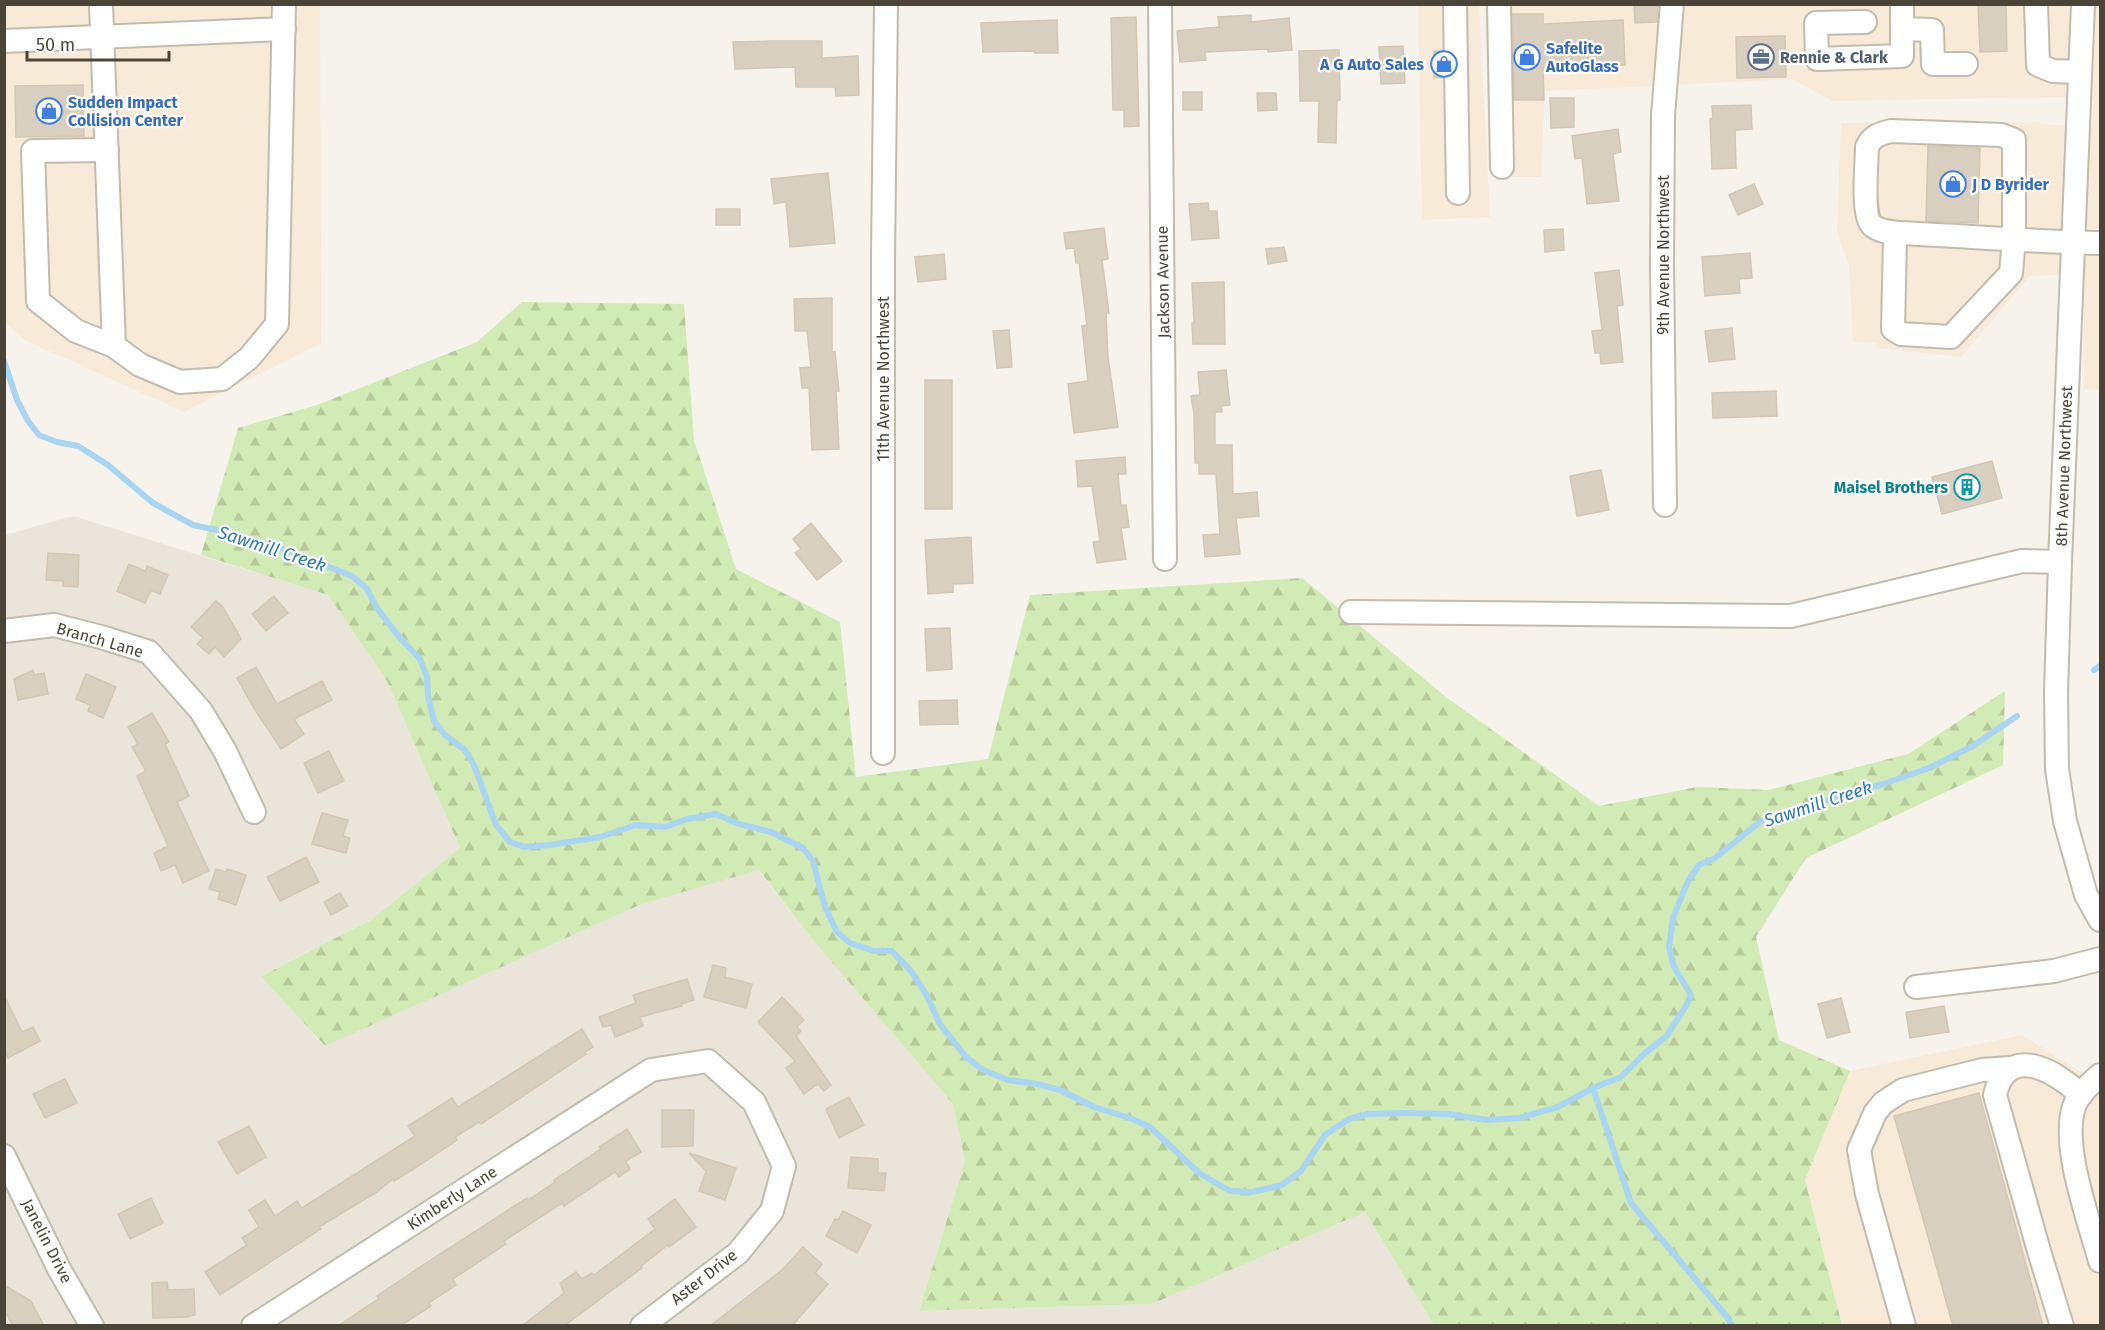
<svg xmlns="http://www.w3.org/2000/svg" width="2105" height="1330" viewBox="0 0 2105 1330" font-family="'Fira Sans',sans-serif">
<style>
.residential{fill:#eae5da}
.commercial{fill:#f7ead8}
.forest{fill:url(#forest-firs)}
.lines{fill:none;stroke-linecap:round;stroke-linejoin:round}
.stream{stroke:#a9d4f2;stroke-width:6}
.building{fill:#d8cfc1;stroke:#d3c7b4;stroke-width:1.5}
.minor-casing{stroke:#c2bbae;stroke-width:26}
.minor{stroke:#fff;stroke-width:22}
.labels{text-anchor:middle;dominant-baseline:central;stroke-width:4.5;stroke-linejoin:round;paint-order:stroke}
.shop-label{font-size:16px;font-weight:bold;fill:#366cbe;stroke:#fff;text-anchor:start}
.service-label{font-size:16px;font-weight:bold;fill:#4e5e75;stroke:#fff;text-anchor:start}
.street-label{font-size:16px;fill:#4b4439;stroke:#fff}
.culture-label{font-size:16px;font-weight:bold;fill:#0d838f;stroke:#fff;text-anchor:end}
.water-label{font-size:18px;font-style:italic;fill:#2e7ab2;stroke:#fff}
</style>
<defs>
<pattern id="forest-firs" width="22" height="20" patternUnits="userSpaceOnUse" patternTransform="scale(1.5)"><rect width="22" height="20" fill="#d2eab5"/><path d="M5 1l3.5 6h-7zM16 11l3.5 6h-7z" fill="#b6ca9c"/></pattern>
</defs>
<rect width="100%" height="100%" fill="#f6f3ec"/>
<polygon class="residential" points="73,516 328,595 387,681 460,848 371,920 262,975 324,1046 642,904 758,870 813,940 953,1104 965,1161 919,1311 1152,1304 1365,1212 1434,1325 5,1326 5,535"/>
<g class="commercial">
<polygon points="4,5 320,5 321,343 184,412 25,340 5,323"/>
<polygon points="1418,5 1479,5 1490,217 1422,220"/>
<polygon points="1484,5 2069,5 2069,97 1832,101 1793,79 1545,91 1541,177 1491,177"/>
<polygon points="2095,5 2100,5 2100,390 2084,389 2084,274 2030,276 1961,357 1877,348 1875,343 1853,341 1849,265 1837,232 1841,123 2039,122 2039,124 2093,127"/>
<polygon points="2022,1035 2100,1084 2100,1325 1842,1325 1805,1180 1850,1071"/>
</g>
<polygon class="forest" points="522,302 684,304 694,440 736,569 840,622 856,777 988,759 1030,595 1302,578 1446,697 1599,806 1697,787 1768,790 1908,754 2005,691 2003,765 1806,858 1756,937 1779,1040 1850,1071 1805,1180 1842,1325 1434,1325 1365,1212 1152,1304 919,1311 965,1161 953,1104 813,940 759,870 642,904 325,1046 261,976 371,920 460,848 387,681 328,595 201,555 238,428 317,405 477,342"/>
<g class="lines">
<g class="stream">
<polyline points="4,361 17,400 28,421 39,435 57,442 78,446 108,465 153,503 193,525 235,534 289,551 352,576 367,589 377,608 400,638 420,659 427,677 428,696 434,721 445,735 465,750 474,765 496,825 510,842 524,847 550,845 600,837 636,825 665,827 687,819 716,814 739,824 771,832 803,848 813,861 825,907 837,932 850,943 874,951 892,951 911,971 926,994 940,1024 966,1057 983,1070 1008,1080 1037,1084 1060,1090 1094,1107 1130,1118 1150,1127 1199,1173 1230,1191 1252,1192 1282,1185 1301,1171 1325,1135 1349,1119 1368,1114 1405,1113 1448,1114 1487,1120 1519,1118 1558,1107 1593,1088 1621,1077 1645,1053 1666,1037 1686,1006 1691,995 1674,967 1669,947 1673,918 1687,883 1699,865 1715,858 1761,821 1788,811 1883,784 1929,768 1973,746 2017,716"/>
<polyline points="2094,670 2100,666"/>
<polyline points="1593,1088 1631,1203 1728,1318 1732,1326"/>
</g>
</g>
<g class="building">
<polygon points="1634,4 1658,4 1657,22 1635,23"/>
<polygon points="1978,4 2006,4 2007,51 1980,52"/>
<polygon points="1513,14 1543,14 1543,24 1623,20 1625,65 1543,68 1544,100 1514,100"/>
<polygon points="1251,15 1251,22 1289,18 1292,50 1268,52 1268,49 1205,52 1206,60 1180,62 1177,31 1219,27 1218,17"/>
<polygon points="1136,17 1139,126 1124,127 1124,110 1113,110 1111,18"/>
<polygon points="1057,20 1058,53 1035,53 1035,51 983,52 981,23"/>
<polygon points="1785,36 1786,77 1737,78 1736,37"/>
<polygon points="770,41 822,41 822,58 858,56 859,95 836,96 835,87 796,87 795,67 735,69 733,42"/>
<polygon points="1403,46 1405,83 1381,84 1379,47"/>
<polygon points="1339,50 1340,100 1337,100 1336,143 1318,142 1319,101 1300,101 1299,51"/>
<polygon points="1434,51 1442,51 1443,77 1434,78"/>
<polygon points="83,85 84,136 16,137 15,86"/>
<rect x="1183" y="92" width="19" height="18"/>
<polygon points="1257,93 1276,93 1277,110 1258,111"/>
<polygon points="1550,98 1574,98 1574,127 1551,128"/>
<polygon points="1751,105 1752,129 1735,130 1736,168 1712,169 1710,119 1713,118 1712,106"/>
<polygon points="1618,129 1621,152 1613,154 1619,201 1587,204 1582,158 1575,159 1572,136"/>
<polygon points="1928,146 1980,148 1978,223 1926,221"/>
<polygon points="828,173 835,243 790,247 786,202 774,204 771,179"/>
<polygon points="1754,184 1763,204 1738,215 1729,195"/>
<polygon points="1208,203 1209,211 1217,211 1219,238 1192,240 1189,204"/>
<rect x="716" y="209" width="24" height="16"/>
<polygon points="1104,228 1108,259 1102,260 1109,313 1106,313 1108,357 1118,427 1074,433 1068,384 1088,381 1082,326 1087,325 1079,263 1076,263 1074,248 1066,249 1064,233"/>
<polygon points="1563,229 1564,250 1545,252 1544,230"/>
<polygon points="1284,247 1287,261 1268,264 1266,249"/>
<polygon points="1750,253 1752,278 1739,279 1740,293 1705,296 1702,257"/>
<polygon points="944,254 946,279 918,282 915,257"/>
<polygon points="1619,270 1623,305 1617,306 1623,362 1601,364 1600,353 1595,353 1592,331 1602,330 1595,273"/>
<polygon points="1224,282 1225,344 1193,344 1192,323 1194,323 1192,283"/>
<polygon points="832,298 832,352 835,352 839,391 836,391 839,449 812,450 809,388 802,388 800,368 811,367 807,331 795,331 794,299"/>
<polygon points="1732,328 1735,359 1709,362 1705,331"/>
<polygon points="1009,330 1012,367 997,368 993,331"/>
<polygon points="1226,370 1230,405 1221,406 1222,412 1215,412 1215,445 1232,445 1233,494 1257,492 1259,516 1236,518 1240,554 1205,557 1203,535 1220,534 1216,474 1199,474 1199,463 1195,463 1194,414 1191,396 1200,395 1198,372"/>
<rect x="925" y="380" width="27" height="129"/>
<polygon points="1776,391 1777,416 1713,418 1712,393"/>
<polygon points="1125,457 1126,474 1118,474 1121,505 1126,505 1129,527 1121,528 1126,559 1097,563 1093,542 1100,541 1092,486 1078,487 1076,461"/>
<polygon points="1992,461 2002,498 1942,514 1932,477"/>
<polygon points="1601,470 1609,510 1577,516 1570,476"/>
<polygon points="811,523 842,561 817,580 795,553 801,549 793,539"/>
<polygon points="971,537 973,583 953,584 953,592 928,594 925,540"/>
<polygon points="48,553 79,555 78,587 63,586 63,581 46,580"/>
<polygon points="129,564 145,571 147,566 168,575 160,594 151,590 145,603 117,591"/>
<polygon points="274,596 288,613 266,631 252,614"/>
<polygon points="216,601 223,607 241,639 224,657 215,647 209,654 197,644 203,638 191,627"/>
<polygon points="950,628 952,669 927,671 925,629"/>
<polygon points="256,667 277,704 322,681 332,700 294,719 304,734 281,749 255,710 237,678"/>
<polygon points="33,670 34,675 44,673 48,694 18,700 14,679"/>
<polygon points="86,674 116,687 103,718 88,711 90,705 76,699"/>
<polygon points="957,700 958,724 920,725 919,701"/>
<polygon points="152,713 169,742 165,744 189,796 177,802 209,871 183,883 175,865 161,871 154,853 168,846 137,776 146,771 132,747 138,744 128,727"/>
<polygon points="329,751 344,781 318,793 304,763"/>
<polygon points="322,813 348,820 343,836 350,838 346,853 312,844"/>
<polygon points="306,857 319,882 280,901 267,877"/>
<polygon points="216,869 226,872 227,869 246,875 236,905 218,899 220,892 209,889"/>
<polygon points="340,893 348,906 331,915 324,902"/>
<polygon points="713,965 726,968 725,977 752,984 746,1008 704,997"/>
<polygon points="687,979 694,1000 681,1004 682,1006 640,1017 643,1026 615,1037 611,1025 603,1027 599,1017 636,1003 633,995"/>
<polygon points="4,995 22,1032 33,1027 40,1041 8,1058 4,1050"/>
<polygon points="782,997 804,1020 797,1027 801,1031 796,1036 831,1085 824,1091 818,1084 804,1094 786,1068 795,1061 758,1022"/>
<polygon points="1841,998 1850,1032 1827,1038 1818,1004"/>
<polygon points="1944,1006 1949,1032 1910,1038 1906,1012"/>
<polygon points="582,1029 593,1047 585,1052 586,1054 481,1124 479,1122 455,1137 457,1140 415,1168 394,1181 393,1179 377,1192 319,1227 321,1229 220,1295 205,1272 247,1245 242,1238 259,1227 249,1210 265,1200 275,1216 297,1201 302,1208 415,1136 408,1126 452,1098 458,1107"/>
<polygon points="65,1079 77,1103 45,1118 33,1094"/>
<polygon points="1979,1093 2043,1326 1953,1326 1894,1116"/>
<polygon points="849,1097 864,1125 839,1138 826,1109"/>
<polygon points="662,1110 694,1110 693,1146 662,1147"/>
<polygon points="249,1126 266,1157 237,1174 218,1142"/>
<polygon points="627,1129 641,1152 626,1161 630,1169 619,1177 615,1172 564,1206 562,1203 504,1241 506,1244 453,1279 456,1285 429,1303 431,1306 400,1326 338,1326 378,1299 377,1296 429,1261 527,1198 528,1200 555,1182 554,1180 601,1149 599,1147"/>
<polygon points="689,1153 736,1168 725,1200 699,1191 706,1171"/>
<polygon points="851,1157 878,1159 878,1173 886,1173 884,1191 848,1188"/>
<polygon points="151,1198 163,1223 130,1239 118,1214"/>
<polygon points="675,1199 696,1227 669,1247 668,1245 641,1266 642,1268 564,1326 522,1326 564,1293 560,1283 576,1272 582,1279 592,1273 594,1275 655,1229 648,1219"/>
<polygon points="843,1211 871,1225 857,1253 826,1236 835,1219 838,1220"/>
<polygon points="803,1247 822,1264 815,1273 828,1284 792,1326 710,1326 782,1270"/>
<polygon points="167,1282 168,1290 194,1289 195,1315 186,1317 153,1318 152,1283"/>
<polygon points="4,1285 31,1301 44,1326 13,1326 4,1309"/>
</g>
<g class="lines">
<g class="minor-casing">
<g id="minor">
<polyline points="101,4 114,346 140,365 180,382 222,379 249,358 277,324 284,4"/>
<polyline points="1160,4 1165,559"/>
<polyline points="1455,4 1458,193"/>
<polyline points="1499,4 1502,167"/>
<polyline points="2036,4 2038,65 2053,71 2080,72"/>
<polyline points="2083,4 2060,562 2056,693 2057,769 2065,821 2086,895 2100,920"/>
<polyline points="1865,22 1816,23 1817,59 1902,56 1902,4"/>
<polyline points="1902,29 1932,30 1933,64 1966,64"/>
<polyline points="4,41 284,29"/>
<polyline points="107,150 33,151 38,301 76,331 114,346"/>
<path d="M1900 233C1891 232 1881 232 1873 226 1861 217 1867 163 1867 147 1872 136 1879 134 1891 131L2001 135 2014 140V239L2011 273 1951 337 1901 334 1893 329 1895 238 1900 233C1967 236 2034 242 2100 243"/>
<polyline points="1665,505 1662,264 1663,115 1672,4"/>
<polyline points="1351,612 1791,616 2022,561 2060,562"/>
<polyline points="4,631 54,625 101,637 149,652 201,711 225,751 254,812"/>
<polyline points="883,753 883,257 886,4"/>
<polyline points="1916,987 2054,971 2100,959"/>
<path d="M2100 1075C2091 1083 2078 1094 2074 1107 2061 1146 2089 1220 2100 1261"/>
<polyline points="4,1156 59,1269 92,1326"/>
<polyline points="253,1326 651,1070 708,1061 754,1102 784,1166 772,1211 738,1253 642,1326"/>
<polyline points="1904,1326 1867,1194 1859,1150 1875,1113 1883,1103 1903,1090 1982,1070 2010,1068"/>
<path d="M2062 1326 2039 1251 1995 1095C2007 1042 2056 1071 2081 1095"/>
</g>
</g>
<use href="#minor" class="minor"/>
</g>
<defs>
<g id="shop-ring" transform="scale(1.35)"><circle r="9.5" fill="#fff" stroke="#3f7fe0" stroke-width="1.5"/><path d="M-5-2.5h2.3a2.7 3.5 0 0 1 5.4 0H5L5.5 6h-11ZM-1.5-2.5h3a1.5 2.3 0 0 0-3 0Z" fill="#3f7fe0"/></g>
<g id="office-ring" transform="scale(1.35)"><circle r="9.5" fill="#fff" stroke="#5c6f8a" stroke-width="1.5"/><path d="M-6-3h4V-5.5h4V-3h4V5H-6ZM-1-4.5V-3h2v-1.5ZM-6 0V1H6V0Z" fill="#5c6f8a"/></g>
<g id="building-ring" transform="scale(1.35)"><circle r="9.5" fill="#fff" stroke="#0f9aa8" stroke-width="1.5"/><path d="M-4-6H4V6H1V3H-1V6H-4ZM-2.5-4.3h1.7v1.8h-1.7ZM.8-4.3h1.7v1.8H.8ZM-2.5-1h1.7V.8h-1.7ZM.8-1h1.7V.8H.8Z" fill="#0f9aa8"/></g>
</defs>
<g fill-rule="evenodd">
<use href="#shop-ring" x="1527" y="57"/>
<use href="#office-ring" x="1761" y="57"/>
<use href="#shop-ring" x="1444" y="64"/>
<use href="#shop-ring" x="49" y="111"/>
<use href="#shop-ring" x="1953" y="184"/>
<use href="#building-ring" x="1967" y="487"/>
</g>
<g class="labels">
<g class="shop-label">
<text x="1546" y="48">Safelite<tspan x="1546" dy="18">AutoGlass</tspan></text>
<text x="1424" y="64" text-anchor="end">A G Auto Sales</text>
<text x="68" y="102">Sudden Impact<tspan x="68" dy="18">Collision Center</tspan></text>
<text x="1972" y="184">J D Byrider</text>
</g>
<g class="service-label">
<text x="1780" y="57">Rennie &amp; Clark</text>
</g>
<g class="street-label">
<text transform="translate(1663 255) rotate(-90)">9th Avenue Northwest</text>
<text transform="translate(1163 282) rotate(-91)">Jackson Avenue</text>
<text transform="translate(883 379) rotate(-90)">11th Avenue Northwest</text>
<text transform="translate(2064 466) rotate(-88)">8th Avenue Northwest</text>
<text transform="translate(100 640) rotate(16)">Branch Lane</text>
<text transform="translate(452 1198) rotate(-33)">Kimberly Lane</text>
<text transform="translate(47 1241) rotate(63)">Janelin Drive</text>
<text transform="translate(704 1277) rotate(-38)">Aster Drive</text>
</g>
<g class="culture-label">
<text x="1948" y="487">Maisel Brothers</text>
</g>
<g class="water-label">
<text transform="translate(272 549) rotate(18)">Sawmill Creek</text>
<text transform="translate(1818 804) rotate(-18)">Sawmill Creek</text>
</g>
</g>
<rect width="2105" height="1330" fill="none" stroke="#4b4439" stroke-width="12"/>
<path d="M27 51v9h142v-9" fill="none" stroke="#4b4439" stroke-width="3"/>
<text x="36" y="51" font-size="18" fill="#4b4439" stroke="#ffffff" stroke-width="4.5" paint-order="stroke">50 m</text>
</svg>
